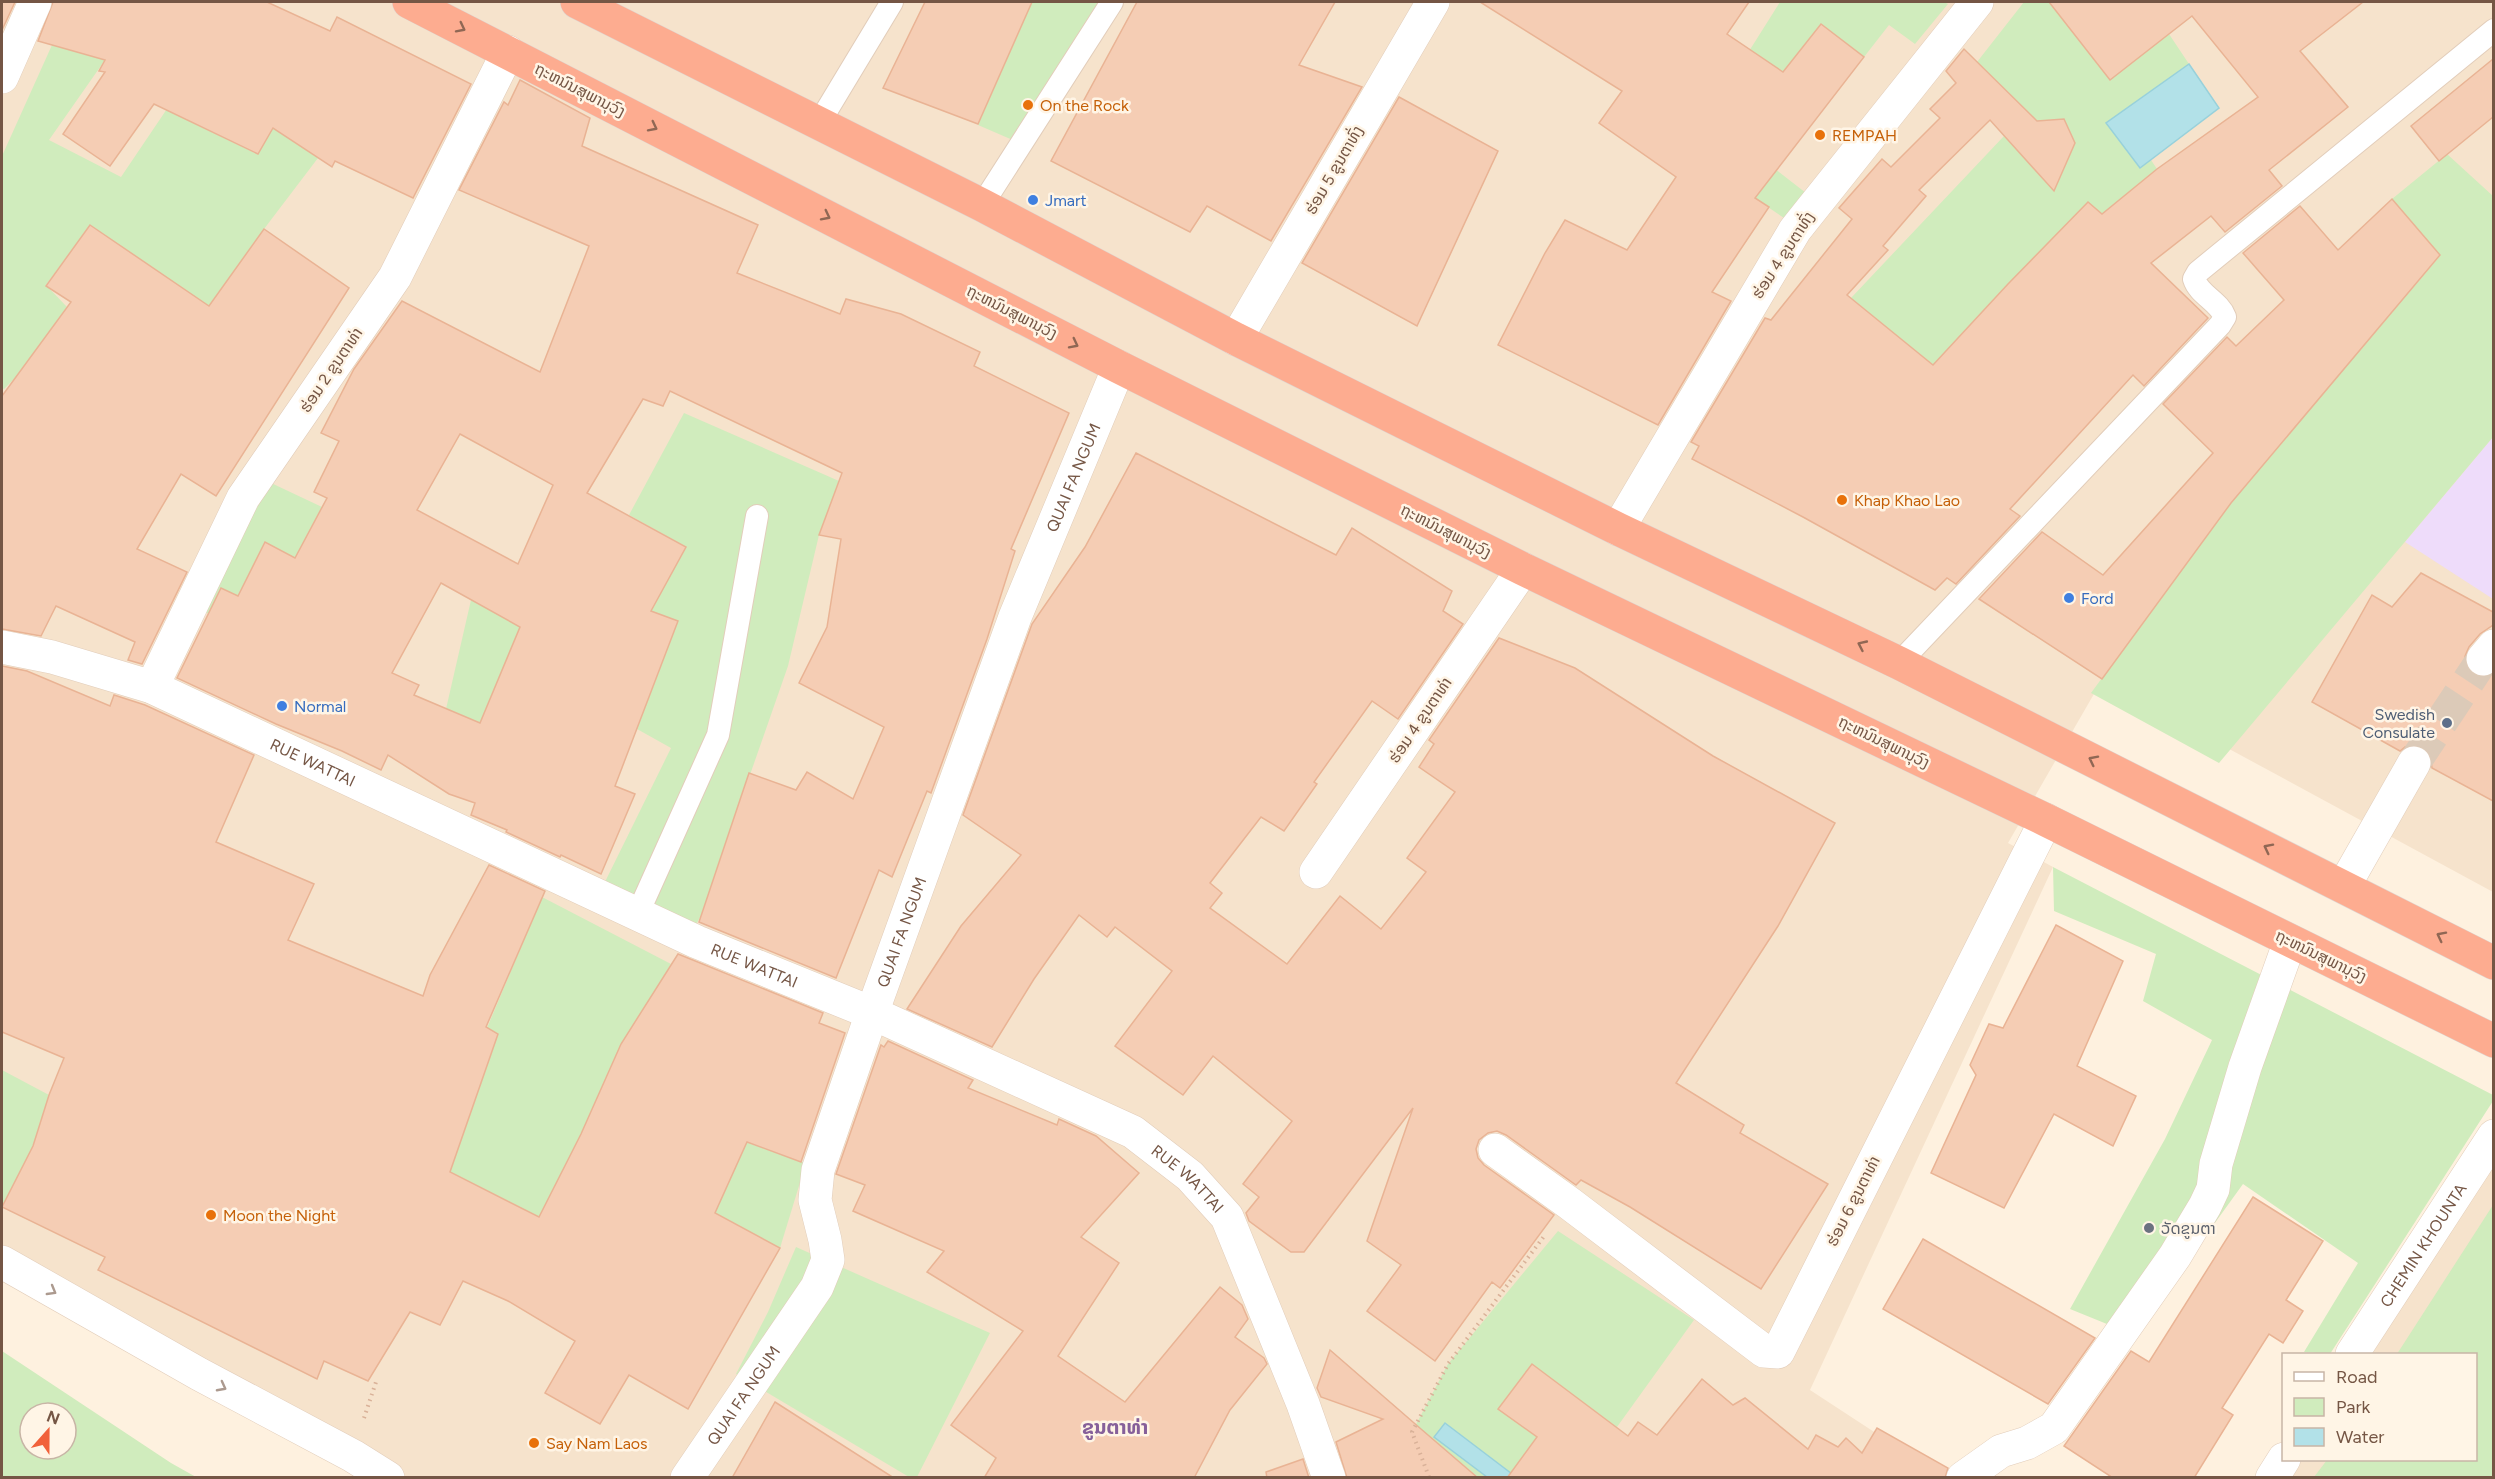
<svg xmlns="http://www.w3.org/2000/svg" width="2495" height="1479" viewBox="0 0 2495 1479" font-family="Figtree,'Noto Sans Lao',sans-serif">
<style>
.residential{fill:#f6e3cc}
.education{fill:#eedcfa}
.green{fill:#d0ecbd;fill-rule:evenodd}
.water{fill:#b2e1e8;stroke:#98d1db;stroke-width:1.5}
.building{fill:#f5cdb4;stroke:#e9b394;stroke-width:1.5;fill-rule:evenodd}
.lines{fill:none;stroke-linecap:round;stroke-linejoin:round}
.street-tunnel{stroke:#dccab8;stroke-width:33;stroke-dasharray:33 16;stroke-linecap:butt}
.lane-casing{stroke:#e2cdba;stroke-width:24}
.street-casing{stroke:#e2cdba;stroke-width:34}
.highway-casing{stroke:#ded6d2;stroke-width:34}
.path{stroke:#d9b198;stroke-width:4;stroke-dasharray:1.5 4.5;stroke-linecap:butt}
.lane{stroke:#fff;stroke-width:22}
.street{stroke:#fff;stroke-width:33}
.highway{stroke:#fdac90;stroke-width:33}
.oneway{stroke:#906754}
.oneway2{stroke:#ac9a8f}
.food-dot{fill:#e8710a;stroke:#fff5e6;stroke-width:2}
.shop-dot{fill:#3f7fe0;stroke:#fff5e6;stroke-width:2}
.service-dot{fill:#5c6f8a;stroke:#fff5e6;stroke-width:2}
.worship-dot{fill:#6b7280;stroke:#fff5e6;stroke-width:2}
.labels{text-anchor:middle;dominant-baseline:central;stroke-width:5;stroke-linejoin:round;paint-order:stroke}
.street-label{font-size:16px;fill:#755645;stroke:#fff5e6}
.food-label{font-size:16px;fill:#c56008;stroke:#fff5e6;text-anchor:start}
.shop-label{font-size:16px;fill:#366cbe;stroke:#fff5e6;text-anchor:start}
.service-label{font-size:16px;fill:#4e5e75;stroke:#fff5e6;text-anchor:end}
.worship-label{font-size:16px;fill:#5b616d;stroke:#fff5e6;text-anchor:start}
.quarter-label{font-size:20px;font-weight:bold;fill:#86609a;stroke:#fff5e6}
</style>
<rect width="100%" height="100%" fill="#fef1df"/>
<g class="residential">
<polygon points="2,2 2493,2 2493,892 2102,680 2008,843 2053,867 1810,1390 1943,1477 373,1477 2,1271"/>
<polygon points="2493,1138 2493,1477 2279,1478 2290,1460 2476,1460 2476,1354 2356,1354"/>
</g>
<polygon class="education" points="2493,437 2493,599 2405,542"/>
<g class="green">
<polygon points="1032,2 1104,2 1015,141 978,125"/>
<polygon points="1780,2 1944,2 1948,4 1915,44 1889,25 1864,57 1821,24 1733,136 1806,193 1784,218 1691,155 1688,148"/>
<path d="M2024 2H2049L2110 79 2169 34 2189 64 2106 123 2140 168 2151 160 2157 169 2102 215 2088 202 2008 284 1933 365 1851 298 2004 136 1990 119 1977 62ZM2064 119 2075 143 2064 169 2041 177 2020 153 2035 121Z"/>
<polygon points="52,45 105,60 49,140 121,177 175,97 199,126 257,154 273,128 318,158 264,229 209,306 90,225 46,285 67,307 15,378 4,389 2,388 2,156"/>
<polygon points="2447,154 2493,196 2493,437 2219,763 2091,693 2231,502 2440,256 2392,199"/>
<polygon points="684,413 839,481 819,535 788,666 701,915 692,933 600,892 671,748 637,729 678,621 649,611 480,723 446,709 471,600 484,607 487,602 655,604 686,547 629,515"/>
<polygon points="269,482 322,507 295,558 265,543 237,598 249,636 196,607"/>
<polygon points="2053,867 2493,1095 2493,1101 2330,1354 2304,1352 2358,1263 2243,1184 2134,1335 2070,1309 2165,1139 2212,1040 2143,1001 2156,954 2054,911"/>
<polygon points="542,897 671,964 618,1053 581,1134 539,1217 450,1172 498,1034 487,1028"/>
<polygon points="2,1070 49,1095 33,1146 2,1207"/>
<polygon points="742,1141 806,1163 780,1248 715,1213"/>
<polygon points="2493,1205 2493,1477 2314,1477 2327,1460 2476,1460 2476,1354 2397,1354"/>
<polygon points="1558,1231 1694,1320 1581,1477 1478,1477 1448,1452 1412,1432 1448,1364"/>
<polygon points="796,1247 990,1333 917,1477 909,1477 736,1374 768,1312"/>
<path d="M2 1351 171 1463 196 1477H2ZM30 1413H66V1449H30Z"/>
</g>
<g class="water">
<polygon points="2189,64 2219,108 2140,168 2106,123"/>
<polygon points="1445,1423 1516,1477 1487,1477 1434,1437"/>
</g>
<g class="building">
<polygon points="2,2 15,2 2,30"/>
<polygon points="53,2 267,2 330,31 337,17 471,84 413,198 335,161 332,167 273,128 258,154 154,104 110,166 63,134 105,72 99,71 105,60 38,41"/>
<polygon points="925,2 1032,2 978,124 883,88"/>
<polygon points="1137,2 1335,2 1299,65 1362,87 1271,241 1207,206 1190,232 1051,161"/>
<polygon points="1480,2 1749,2 1727,34 1783,72 1821,24 1864,57 1755,198 1769,207 1712,292 1731,301 1658,425 1498,345 1545,253 1565,220 1627,250 1676,177 1599,123 1622,91"/>
<polygon points="2049,2 2363,2 2300,51 2348,107 2269,170 2282,186 2225,232 2211,216 2151,263 2208,318 2144,386 2133,375 2010,509 2020,516 1956,584 1947,578 1935,590 1803,517 1692,459 1699,446 1691,442 1765,318 1771,320 1852,219 1839,208 1882,159 1891,167 1940,118 1930,109 1956,83 1946,71 1964,49 2037,121 2064,119 2075,143 2054,191 1990,120 1919,190 1926,196 1883,246 1888,250 1847,295 1933,365 2008,284 2088,202 2102,214 2157,169 2258,97 2192,16 2110,80"/>
<polygon points="2493,59 2493,117 2439,161 2411,126"/>
<path d="M520 80 590 118 582 146 758 225 737 273 840 314 846 299 901 314 980 352 974 366 1069 413 1011 549 1015 551 987 639 931 793 927 791 892 877 879 870 836 978 699 922 749 773 796 790 807 772 853 799 884 727 799 683 827 627 841 539 819 535 842 473 670 391 663 406 643 399 587 493 686 547 651 611 678 621 615 786 635 794 601 874 561 855 560 857 506 832 507 830 471 815 475 803 449 794 388 755 381 770 342 751 276 724 177 678 221 588 238 596 265 542 295 558 327 498 314 492 339 441 321 433 354 369 402 301 540 372 589 246 459 190 504 102 508 105ZM460 434 553 485 518 564 417 510ZM441 583 520 627 480 723 414 695 419 685 392 673Z"/>
<polygon points="1399,97 1498,151 1417,326 1302,263"/>
<polygon points="2392,199 2440,255 2231,503 2102,679 1979,599 2042,532 2103,575 2213,453 2163,404 2227,337 2236,346 2284,300 2243,253 2300,206 2338,250"/>
<polygon points="90,225 209,306 264,229 349,288 216,496 181,474 137,549 187,572 142,664 128,660 135,642 56,606 41,636 2,629 2,396 71,302 46,286"/>
<polygon points="1136,453 1336,555 1352,528 1452,591 1443,611 1463,624 1398,719 1372,701 1314,782 1317,784 1284,831 1261,817 1210,883 1222,893 1210,908 1287,964 1340,896 1381,929 1426,872 1407,858 1455,792 1419,767 1434,744 1429,740 1499,638 1575,668 1713,756 1835,823 1778,926 1676,1083 1744,1125 1740,1133 1828,1184 1761,1289 1630,1207 1581,1180 1576,1185 1506,1135 1497,1131 1488,1133 1479,1140 1476,1149 1478,1158 1484,1165 1554,1215 1500,1288 1492,1282 1435,1361 1367,1311 1401,1265 1367,1241 1413,1108 1304,1252 1291,1252 1249,1221 1246,1213 1259,1197 1243,1184 1292,1121 1213,1056 1183,1095 1115,1046 1172,971 1115,927 1107,937 1079,915 1034,979 992,1047 907,1009 961,926 1021,855 963,815 1032,624 1085,547"/>
<polygon points="2421,573 2493,612 2493,625 2480,634 2469,647 2465,656 2466,666 2471,674 2480,677 2493,674 2493,801 2432,768 2430,754 2423,746 2413,744 2405,747 2400,751 2312,702 2372,595 2392,607"/>
<polygon points="2,666 27,671 110,706 114,695 145,705 254,755 216,842 314,884 288,940 423,996 430,975 489,865 545,891 486,1027 498,1034 450,1172 539,1217 581,1134 621,1044 678,954 823,1013 819,1023 845,1033 801,1162 747,1142 715,1213 780,1248 688,1409 629,1375 600,1424 545,1393 575,1341 508,1301 463,1281 440,1325 410,1312 368,1381 324,1361 317,1379 98,1270 105,1257 2,1207 33,1146 49,1095 64,1058 2,1032"/>
<polygon points="2056,925 2123,961 2077,1066 2136,1096 2113,1146 2054,1114 2004,1208 1931,1173 1976,1075 1970,1065 1989,1024 2003,1028"/>
<polygon points="888,1041 973,1080 968,1088 1057,1125 1059,1119 1096,1136 1139,1173 1081,1237 1119,1263 1058,1356 1125,1402 1220,1287 1242,1305 1248,1319 1235,1337 1264,1358 1267,1364 1230,1410 1194,1478 984,1478 996,1458 951,1425 1023,1331 927,1272 944,1251 853,1211 865,1185 836,1174 881,1045 884,1047"/>
<polygon points="2253,1197 2323,1241 2286,1300 2303,1311 2283,1343 2269,1334 2222,1408 2233,1415 2194,1478 2113,1478 2064,1446 2131,1351 2149,1362"/>
<polygon points="1923,1239 2095,1338 2048,1404 1883,1309"/>
<polygon points="1330,1350 1421,1429 1478,1478 1347,1478 1336,1442 1383,1419 1321,1397 1317,1388"/>
<polygon points="1532,1364 1628,1436 1638,1422 1657,1435 1702,1379 1733,1405 1745,1398 1808,1449 1816,1435 1838,1447 1846,1438 1862,1453 1877,1428 1948,1468 1945,1478 1507,1478 1537,1437 1498,1409"/>
<polygon points="775,1402 894,1478 732,1478"/>
<polygon points="1303,1459 1309,1478 1267,1478 1266,1472"/>
</g>
<g class="lines">
<polyline class="street-tunnel" points="2414,763 2483,659"/>
<g class="lane-casing">
<g id="lane">
<polyline points="819,123 892,2"/>
<polyline points="982,205 1112,2"/>
<path d="M1899 663 2220 325 2225 317C2219 301 2199 295 2194 279L2198 272 2494 30"/>
<polyline points="638,913 718,735 757,516"/>
</g>
</g>
<g class="street-casing">
<g id="street">
<polyline points="2,77 35,2"/>
<polyline points="1236,339 1433,2"/>
<polyline points="1618,529 1795,230 1977,2"/>
<path id="s1" d="M2 647 52 657 152 687 697 942 872 1013 1133 1132 1190 1176 1227 1217 1303 1404 1329 1478"/>
<polyline points="2483,659 2494,646"/>
<polyline points="152,687 243,498 395,277 508,52"/>
<polyline points="1316,872 1523,569"/>
<polyline points="2344,886 2414,763"/>
<polyline points="1495,1150 1569,1203 1764,1351 1778,1352 2046,820"/>
<polyline points="2,1262 199,1374 353,1456 388,1478"/>
<path id="s2" d="M2352 1354 2494 1136"/>
<path id="s3" d="M687 1478 817 1287 828 1260 825 1240 815 1200 818 1170 872 1013 1015 617 1119 367"/>
<polyline points="1963,1478 2001,1451 2027,1443 2054,1428 2175,1256 2205,1206 2213,1189 2216,1164 2245,1067 2290,941"/>
<polyline points="2272,1478 2284,1459"/>
</g>
</g>
<g class="highway-casing">
<g id="highway">
<polyline points="409,2 1119,367 1523,569 2046,820 2494,1041"/>
<polyline points="577,2 982,205 1236,339 1618,529 1899,663 2494,963"/>
</g>
</g>
<g class="path">
<polyline points="364,1418 376,1382"/>
<polyline points="1429,1477 1412,1432 1448,1364 1545,1235"/>
</g>
<use href="#lane" class="lane"/>
<use href="#street" class="street"/>
<use href="#highway" class="highway"/>
</g>
<defs><path id="oneway-chevron" d="M-2-3.5L2.5 0L-2 3.5" fill="none" stroke-width="1.6" stroke-linecap="round" stroke-linejoin="round" transform="scale(1.5)"/></defs>
<g class="oneway">
<use href="#oneway-chevron" transform="translate(461 28) rotate(27)"/>
<use href="#oneway-chevron" transform="translate(653 127) rotate(27)"/>
<use href="#oneway-chevron" transform="translate(826 216) rotate(27)"/>
<use href="#oneway-chevron" transform="translate(1074 344) rotate(27)"/>
<use href="#oneway-chevron" transform="translate(1862 645) rotate(-155)"/>
<use href="#oneway-chevron" transform="translate(2093 760) rotate(-153)"/>
<use href="#oneway-chevron" transform="translate(2268 848) rotate(-153)"/>
<use href="#oneway-chevron" transform="translate(2441 936) rotate(-153)"/>
</g>
<g class="oneway2">
<use href="#oneway-chevron" transform="translate(52 1291) rotate(30)"/>
<use href="#oneway-chevron" transform="translate(222 1387) rotate(28)"/>
</g>
<g class="food-dot">
<circle cx="1028" cy="105" r="6"/>
<circle cx="1820" cy="135" r="6"/>
<circle cx="1842" cy="500" r="6"/>
<circle cx="211" cy="1215" r="6"/>
<circle cx="534" cy="1443" r="6"/>
</g>
<g class="shop-dot">
<circle cx="1033" cy="200" r="6"/>
<circle cx="2069" cy="598" r="6"/>
<circle cx="282" cy="706" r="6"/>
</g>
<circle class="service-dot" cx="2447" cy="723" r="6"/>
<circle class="worship-dot" cx="2149" cy="1228" r="6"/>
<g class="labels">
<g class="street-label">
<text transform="translate(580 90) rotate(27)">ຖະຫນົນສຸພານຸວົງ</text>
<text transform="translate(1334 170) rotate(-60)">ຮ່ອມ 5 ຂູນຕາທົ່ງ</text>
<text transform="translate(1783 255) rotate(-57)">ຮ່ອມ 4 ຂູນຕາທົ່ງ</text>
<text transform="translate(1012 312) rotate(27)">ຖະຫນົນສຸພານຸວົງ</text>
<text transform="translate(331 370) rotate(-56)">ຮ່ອມ 2 ຂູນຕາທ່າ</text>
<text stroke="none"><textPath href="#s3" startOffset="1090">QUAI FA NGUM</textPath></text>
<text transform="translate(1446 531) rotate(27)">ຖະຫນົນສຸພານຸວົງ</text>
<text transform="translate(1420 720) rotate(-56)">ຮ່ອມ 4 ຂູນຕາທ່າ</text>
<text transform="translate(1884 742) rotate(26)">ຖະຫນົນສຸພານຸວົງ</text>
<text stroke="none"><textPath href="#s1" startOffset="333">RUE WATTAI</textPath></text>
<text stroke="none"><textPath href="#s3" startOffset="604">QUAI FA NGUM</textPath></text>
<text transform="translate(2321 956) rotate(26)">ຖະຫນົນສຸພານຸວົງ</text>
<text stroke="none"><textPath href="#s1" startOffset="819">RUE WATTAI</textPath></text>
<text stroke="none"><textPath href="#s1" startOffset="1305">RUE WATTAI</textPath></text>
<text transform="translate(1853 1201) rotate(-63)">ຮ່ອມ 6 ຂູນຕາທ່າ</text>
<text stroke="none"><textPath href="#s2" startOffset="130">CHEMIN KHOUNTA</textPath></text>
<text stroke="none"><textPath href="#s3" startOffset="100">QUAI FA NGUM</textPath></text>
</g>
<g class="food-label">
<text x="1040" y="105">On the Rock</text>
<text x="1832" y="135">REMPAH</text>
<text x="1854" y="500">Khap Khao Lao</text>
<text x="223" y="1215">Moon the Night</text>
<text x="546" y="1443">Say Nam Laos</text>
</g>
<g class="shop-label">
<text x="1045" y="200">Jmart</text>
<text x="2081" y="598">Ford</text>
<text x="294" y="706">Normal</text>
</g>
<g class="service-label">
<text x="2435" y="714">Swedish<tspan x="2435" dy="18">Consulate</tspan></text>
</g>
<g class="worship-label">
<text x="2161" y="1228">ວັດຂູນຕາ</text>
</g>
<g class="quarter-label">
<text x="1115" y="1427">ຂູນຕາທ່າ</text>
</g>
</g>
<rect width="2495" height="1479" fill="none" stroke="#755645" stroke-width="6"/>
<rect x="2282" y="1353" width="195" height="108" fill="#fff5e6" stroke="#c8b5a6" stroke-width="1.5"/>
<rect x="2294" y="1372" width="30" height="9" fill="#ffffff" stroke="#c8b5a6" stroke-width="1.5"/>
<text x="2336" y="1383" font-size="18" fill="#755645">Road</text>
<rect x="2294" y="1398" width="30" height="18" fill="#d0ecbd" stroke="#c8b5a6" stroke-width="1.5"/>
<text x="2336" y="1413" font-size="18" fill="#755645">Park</text>
<rect x="2294" y="1428" width="30" height="18" fill="#b2e1e8" stroke="#c8b5a6" stroke-width="1.5"/>
<text x="2336" y="1443" font-size="18" fill="#755645">Water</text>
<g transform="translate(48 1431) rotate(21)"><circle r="28" fill="#fff5e6" stroke="#c8b5a6" stroke-width="1.5"/>
<path d="M0-4.5L10 22L0 15L-10 22Z" fill="#f1613a"/>
<text y="-9" font-size="16" font-weight="bold" text-anchor="middle" fill="#755645">N</text>
</g>
</svg>
